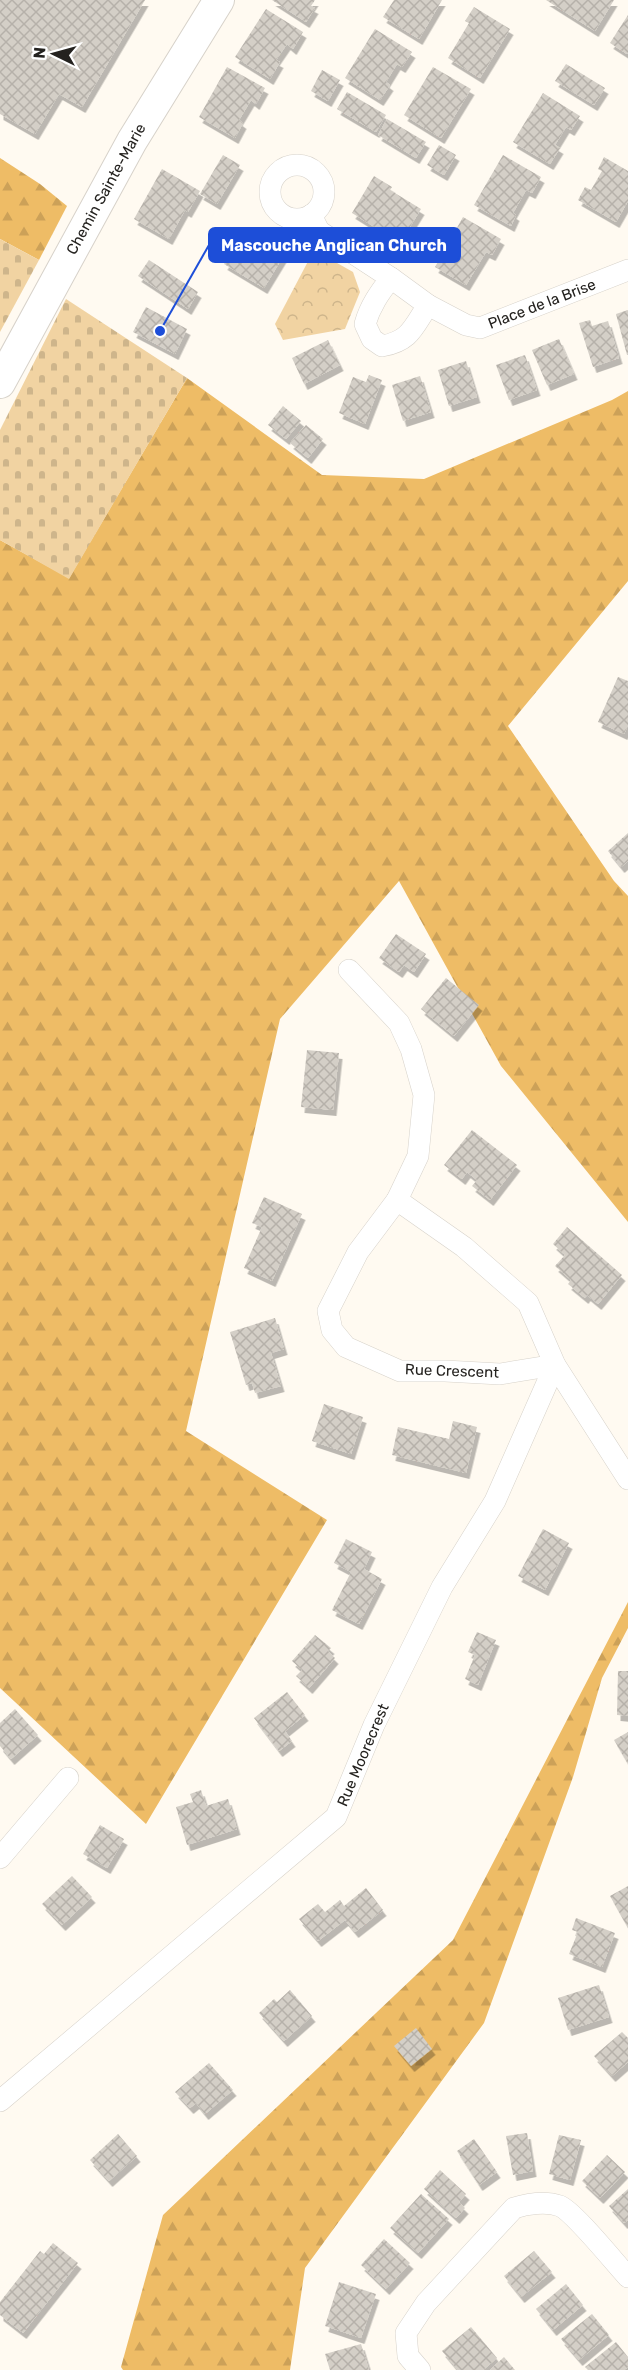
<svg xmlns="http://www.w3.org/2000/svg" width="628" height="2370" viewBox="0 0 628 2370" font-family="Rubik,sans-serif">
<style>
.forest{fill:url(#forest-firs)}
.cemetery{fill:url(#cemetery-stones)}
.park{fill:url(#park-crowns)}
.building{fill:url(#building-cross-hatch);filter:url(#shadow)}
.lines{fill:none;stroke-linecap:round;stroke-linejoin:round}
.street-casing{stroke:#d7d2ca;stroke-width:22}
.secondary-casing{stroke:#d7d2ca;stroke-width:32}
.street{stroke:#fff;stroke-width:21}
.secondary{stroke:#fff;stroke-width:30}
.labels{text-anchor:middle;dominant-baseline:central;stroke-width:4.5;stroke-linejoin:round;paint-order:stroke}
.street-label{font-size:15px;fill:#24221f;stroke:#fff}
.leader{fill:none;stroke:#1d4ed8;stroke-width:2}
.callout-dot{fill:#1d4ed8;stroke:#fff;stroke-width:2}
.callout{fill:#1d4ed8;stroke:#1d4ed8;stroke-width:2}
.callout-label{font-size:16px;text-anchor:middle;font-weight:bold;fill:#fff}
</style>
<defs>
<pattern id="forest-firs" width="22" height="20" patternUnits="userSpaceOnUse" patternTransform="scale(1.5)"><rect width="22" height="20" fill="#eebc66"/><path d="M5 1l3.5 6h-7zM16 11l3.5 6h-7z" fill="#cca158"/></pattern>
<pattern id="cemetery-stones" width="16" height="16" patternUnits="userSpaceOnUse" patternTransform="scale(1.5)"><rect width="16" height="16" fill="#f1d3a2"/><path d="M2 7V4a2 2 0 0 1 4 0v3zM10 15v-3a2 2 0 0 1 4 0v3z" fill="#ceb58b"/></pattern>
<pattern id="park-crowns" width="20" height="18" patternUnits="userSpaceOnUse" patternTransform="scale(1.5)"><rect width="20" height="18" fill="#f1d3a2"/><path d="M2 6a3 3 0 1 1 6 0M12 15a3 3 0 1 1 6 0" fill="none" stroke="#ceb58b"/></pattern>
<pattern id="building-cross-hatch" width="8" height="8" patternUnits="userSpaceOnUse" patternTransform="scale(1.5)"><rect width="8" height="8" fill="#d4cfc7"/><path d="M0 0l8 8M0 8l8-8" fill="none" stroke="#b6b1aa"/></pattern>
<filter id="shadow"><feDropShadow dx="3.5" dy="6" stdDeviation="0" flood-color="#0004"/></filter>
</defs>
<rect width="100%" height="100%" fill="#fffaf1"/>
<g class="forest">
<polygon points="0,158 40,184 67,206 39,260 0,239"/>
<polygon points="187,378 322,475 424,479 612,400 628,391 628,581 508,726 614,881 628,896 628,1222 501,1066 399,881 280,1019 186,1431 327,1520 146,1824 0,1688 0,540 69,578"/>
<polygon points="628,1602 628,1628 602,1678 573,1777 484,2023 305,2268 290,2370 123,2370 121,2367 163,2215 453,1940"/>
</g>
<g class="cemetery">
<polygon points="0,239 39,260 0,332"/>
<polygon points="66,299 187,378 69,579 0,540 0,430"/>
</g>
<polygon class="park" points="314,250 353,272 360,292 345,329 283,340 275,324"/>
<g class="building">
<polygon points="0,0 145,0 82,107 59,94 35,134 0,114"/>
<polygon points="272,0 315,0 311,6 315,8 306,22"/>
<polygon points="394,0 442,0 419,39 383,17"/>
<polygon points="546,0 614,0 595,31"/>
<polygon points="474,7 510,29 480,78 448,58 469,23 465,21"/>
<polygon points="266,9 303,32 293,49 287,44 276,60 280,62 270,79 235,57"/>
<polygon points="628,15 628,52 627,54 610,43"/>
<polygon points="375,29 412,52 402,67 397,64 386,82 390,85 380,100 345,78"/>
<polygon points="566,64 605,88 594,105 555,81"/>
<polygon points="227,67 265,88 256,104 251,100 239,120 243,123 235,138 199,117"/>
<polygon points="433,67 471,89 441,138 404,115"/>
<polygon points="322,70 340,80 328,101 311,91"/>
<polygon points="347,92 386,115 376,132 337,109"/>
<polygon points="543,93 580,116 571,130 566,127 555,145 560,148 550,164 513,142"/>
<polygon points="387,119 426,142 416,158 378,135"/>
<polygon points="439,145 456,155 444,175 427,165"/>
<polygon points="223,155 240,165 217,204 200,194"/>
<polygon points="503,155 541,177 532,193 526,190 513,213 516,215 511,226 474,205"/>
<polygon points="604,157 628,171 628,201 616,222 578,200 585,187 591,190 602,171 598,169"/>
<polygon points="162,169 200,191 188,212 185,210 169,239 134,219"/>
<polygon points="374,176 392,187 390,190 421,209 400,243 352,213"/>
<polygon points="463,217 501,239 492,255 486,252 466,285 435,267"/>
<polygon points="244,231 284,255 264,288 224,264"/>
<polygon points="149,260 198,292 188,309 138,276"/>
<polygon points="146,307 187,329 175,354 133,332"/>
<polygon points="628,310 628,355 627,355 616,314"/>
<polygon points="590,320 592,326 608,321 619,358 593,367 579,323"/>
<polygon points="559,339 574,374 547,385 532,350"/>
<polygon points="328,340 340,365 304,384 292,358"/>
<polygon points="525,355 537,390 509,400 496,365"/>
<polygon points="466,361 477,397 449,406 438,370"/>
<polygon points="369,375 382,380 365,424 339,413 353,377 366,382"/>
<polygon points="420,376 431,412 403,421 392,385"/>
<polygon points="283,406 301,421 286,439 268,425"/>
<polygon points="306,425 323,439 308,458 290,443"/>
<polygon points="618,677 628,681 628,725 624,734 598,722"/>
<polygon points="628,833 628,861 621,867 608,851"/>
<polygon points="396,934 426,954 414,972 404,965 399,972 379,958"/>
<polygon points="446,978 479,1005 454,1036 421,1009"/>
<polygon points="307,1050 339,1053 333,1110 301,1107"/>
<polygon points="472,1130 517,1165 490,1200 472,1186 477,1180 467,1172 462,1179 444,1165"/>
<polygon points="264,1197 302,1214 272,1281 244,1268 262,1227 252,1223"/>
<polygon points="567,1227 622,1275 598,1304 587,1295 585,1298 568,1284 571,1280 555,1266 565,1255 553,1244"/>
<polygon points="275,1318 284,1349 271,1353 281,1386 255,1393 252,1383 246,1385 230,1332"/>
<polygon points="324,1404 363,1417 351,1454 312,1441"/>
<polygon points="453,1421 477,1427 466,1473 392,1455 398,1427 449,1439"/>
<polygon points="543,1529 569,1543 545,1590 518,1576"/>
<polygon points="346,1539 372,1552 364,1569 382,1579 359,1624 332,1610 351,1572 334,1563"/>
<polygon points="477,1632 496,1640 478,1685 465,1679 475,1655 468,1652"/>
<polygon points="315,1635 331,1648 328,1651 335,1658 309,1688 296,1676 302,1670 292,1661"/>
<polygon points="618,1671 628,1671 628,1716 617,1715"/>
<polygon points="287,1692 305,1715 285,1731 292,1741 279,1751 254,1718"/>
<polygon points="15,1709 38,1735 11,1759 0,1746 0,1723"/>
<polygon points="628,1732 628,1764 614,1740"/>
<polygon points="201,1790 206,1806 228,1799 237,1829 187,1845 176,1807 193,1802 190,1794"/>
<polygon points="100,1825 124,1839 107,1868 83,1854"/>
<polygon points="72,1876 92,1897 62,1925 42,1904"/>
<polygon points="628,1886 628,1928 610,1896"/>
<polygon points="366,1888 383,1910 355,1932 345,1920 318,1941 299,1919 318,1904 325,1912 340,1900 344,1906"/>
<polygon points="576,1918 615,1933 602,1967 569,1954 578,1932 572,1930"/>
<polygon points="599,1985 609,2017 568,2030 558,1998"/>
<polygon points="290,1990 312,2016 284,2041 259,2013 274,1999 277,2002"/>
<polygon points="416,2028 432,2049 411,2066 394,2046"/>
<polygon points="622,2032 628,2038 628,2062 612,2076 594,2056"/>
<polygon points="209,2063 233,2090 205,2114 196,2103 190,2108 175,2092"/>
<polygon points="527,2133 533,2171 513,2175 506,2136"/>
<polygon points="118,2134 137,2156 109,2181 90,2160"/>
<polygon points="559,2135 581,2140 570,2180 549,2174"/>
<polygon points="474,2139 497,2172 479,2185 457,2151"/>
<polygon points="607,2155 625,2172 600,2198 582,2181"/>
<polygon points="440,2170 466,2194 459,2202 465,2208 456,2218 424,2189"/>
<polygon points="628,2189 628,2220 624,2223 609,2206"/>
<polygon points="421,2194 449,2219 418,2253 390,2228"/>
<polygon points="384,2239 410,2263 386,2289 361,2265"/>
<polygon points="53,2243 78,2263 23,2333 0,2315 0,2302 40,2251 44,2254"/>
<polygon points="534,2251 552,2272 521,2297 504,2276"/>
<polygon points="339,2282 376,2294 361,2338 325,2326"/>
<polygon points="566,2284 583,2305 553,2330 536,2309"/>
<polygon points="592,2314 609,2335 579,2360 561,2339"/>
<polygon points="471,2327 497,2358 483,2370 458,2370 442,2351"/>
<polygon points="616,2342 628,2357 628,2367 624,2370 588,2370 585,2367"/>
<polygon points="361,2344 369,2370 330,2370 325,2354"/>
<polygon points="504,2357 515,2370 490,2370"/>
</g>
<g class="lines">
<g class="street-casing">
<g id="street">
<circle cx="297" cy="192" r="27"/>
<polyline points="311,215 319,231 391,278 428,305 466,325 480,328 628,270"/>
<path d="M391 278C380 292 370 306 365 324L372 339 382 346C410 341 413 328 428 305"/>
<polyline points="349,970 399,1023 411,1049 424,1095 418,1156 397,1200"/>
<polyline points="555,1365 500,1374 445,1371 400,1371 346,1347 332,1330 328,1311 358,1252 397,1200 464,1247 528,1303 555,1365 628,1479"/>
<polyline points="0,1858 68,1778"/>
<polyline points="0,2101 336,1817 374,1725 442,1587 495,1501 555,1365"/>
<path d="M420 2370 408 2356 406 2333 426 2303 514 2208C527 2204 546 2201 560 2206 574 2212 615 2263 628 2277"/>
</g>
</g>
<g class="secondary-casing">
<polyline id="secondary" points="0,383 132,141 219,0"/>
</g>
<use href="#street" class="street"/>
<use href="#secondary" class="secondary"/>
</g>
<g class="labels">
<g class="street-label">
<text transform="translate(106 189) rotate(-61)">Chemin Sainte-Marie</text>
<text transform="translate(542 304) rotate(-21)">Place de la Brise</text>
<text transform="translate(452 1371) rotate(2)">Rue Crescent</text>
<text transform="translate(363 1755) rotate(-67)">Rue Moorecrest</text>
</g>
</g>
<path class="leader" d="M160 331L209 245"/>
<circle class="callout-dot" cx="160" cy="331" r="6"/>
<rect class="callout" x="209" y="228" width="251" height="34" rx="6"/>
<g class="callout-label">
<text x="334" y="251">Mascouche Anglican Church</text>
</g>
<g transform="translate(54 54) rotate(275)" stroke="#ffffff" stroke-width="4.5" paint-order="stroke">
<path d="M0-4.5L10 22L0 15L-10 22Z" fill="#24221f"/>
<text y="-9" font-size="16" font-weight="bold" text-anchor="middle" fill="#24221f">N</text>
</g>
</svg>
